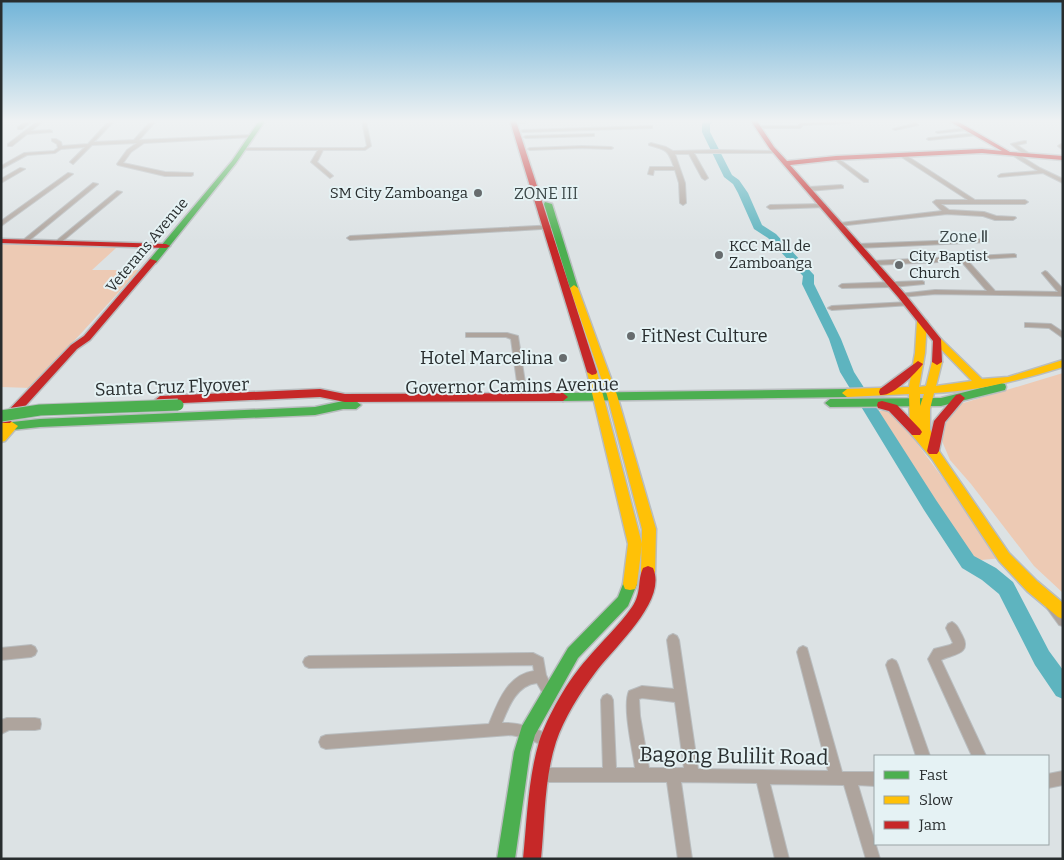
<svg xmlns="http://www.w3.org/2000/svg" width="1064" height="860" viewBox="0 0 1064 860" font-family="Bitter,serif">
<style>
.green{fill:#edcab4}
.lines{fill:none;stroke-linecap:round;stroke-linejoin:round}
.river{fill:#5eb4bf;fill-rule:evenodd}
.street-casing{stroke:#b9bdbf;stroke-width:2}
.fast-casing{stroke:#b9bdbf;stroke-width:3}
.slow-casing{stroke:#b9bdbf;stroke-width:3}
.jam-casing{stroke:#b9bdbf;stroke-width:3}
.street{fill:#aea49d;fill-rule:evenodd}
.fast{fill:#4caf50;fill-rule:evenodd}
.slow{fill:#ffc107;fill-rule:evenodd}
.jam{fill:#c62828;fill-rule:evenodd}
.fast-bridge-casing{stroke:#b9bdbf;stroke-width:13;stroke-linecap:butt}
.fast-bridge{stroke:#4caf50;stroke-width:11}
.poi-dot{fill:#676c6e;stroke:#e5f2f4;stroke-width:2}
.labels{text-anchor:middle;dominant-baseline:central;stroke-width:4;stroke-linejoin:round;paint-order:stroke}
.far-poi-label{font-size:15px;fill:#282d2e;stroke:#e5f2f4;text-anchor:start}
.far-street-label{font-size:15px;fill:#282d2e;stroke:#e5f2f4}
.far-quarter-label{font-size:16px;fill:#3e494a;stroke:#e5f2f4}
.poi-label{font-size:18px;fill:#282d2e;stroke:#e5f2f4;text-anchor:start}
.street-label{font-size:18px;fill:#282d2e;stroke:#e5f2f4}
.near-street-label{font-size:21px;fill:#282d2e;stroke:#e5f2f4}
</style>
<rect width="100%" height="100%" fill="#dce2e4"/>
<g class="green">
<polygon points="1,244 116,248 92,270 139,270 31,388 1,387"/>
<polygon points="1063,373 1063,593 1034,566 971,484 950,460 942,441 944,426 960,404"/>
<polygon points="876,411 889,411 896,415 1002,558 971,561"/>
</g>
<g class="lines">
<polygon class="river" points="704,121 713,121 710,124 710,132 732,175 739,180 748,193 762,225 776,234 814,275 814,284 841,339 854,372 936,500 974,556 996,568 1013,582 1049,651 1063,670 1063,699 1056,696 1035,665 999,594 982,580 962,568 924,510 840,372 829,339 802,284 803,276 768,238 754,229 738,193 733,184 724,177 702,132 702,124"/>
<g class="street-casing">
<g id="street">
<polygon points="27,121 32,121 22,129 18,129 18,127"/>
<polygon points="38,121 43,121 31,131 50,130 52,131 52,132 27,134 12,146 8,146 8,144"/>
<polygon points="109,121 114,121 94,142 134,140 151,121 155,122 139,140 252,135 254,136 252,137 144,143 131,152 123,163 165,172 193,173 193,175 191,176 165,176 118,165 117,164 127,150 137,143 92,145 73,164 70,162 85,147 61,149 55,153 27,155 1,169 1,166 24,153 54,151 58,148 57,144 52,141 52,139 56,139 61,142 62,146 88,144"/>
<polygon points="362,121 366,121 371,146 365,150 323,150 317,162 332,175 333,176 330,178 311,162 318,150 244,150 242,149 244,148 364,148 367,146"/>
<polygon points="518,121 535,121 520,123"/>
<polygon points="835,121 851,122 849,123 803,125 800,128 757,128 755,127 757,126 797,126 802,123"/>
<polygon points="910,121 915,121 918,125 895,130 893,129 913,124"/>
<polygon points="650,126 652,126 652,128 523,132 521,131 523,130"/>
<polygon points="965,128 967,128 967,130 938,133 936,132"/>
<polygon points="976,133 978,133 978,135 929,140 927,139 929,138"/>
<polygon points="592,134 594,134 594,136 526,138 524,137 526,136"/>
<polygon points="1024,141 1026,141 1026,143 1017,145 1030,154 1030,156 1026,156 1011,144"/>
<path d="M651 143 666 147 673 151 716 150 776 151 778 152 776 153H694L708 178 705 180 702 178 689 154H675L685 183 686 203 683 205 680 203 679 183 675 170H654L653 175 648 174 650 167H674C668 150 667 150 649 145V144Z"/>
<polygon points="1061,144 1063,144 1063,150 1058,146"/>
<polygon points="582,146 611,147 613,148 611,149 582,148 530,150 528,149 530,148"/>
<polygon points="1012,153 1016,153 1040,168 1063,179 1063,183 1043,173 999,177 998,176 1001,174 1038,171 1012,155"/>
<polygon points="900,154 904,154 975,200 1025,200 1028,202 1025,204 941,204 949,210 984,212 996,216 1015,217 1016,218 1013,220 995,220 983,216 947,214 838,226 838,224 840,223 942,211 933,202 936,200 968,200 900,156"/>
<polygon points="836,157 868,180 868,182 864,182 834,159 834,158"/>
<polygon points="20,168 25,169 1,183 1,179"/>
<polygon points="68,173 73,174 1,226 1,221"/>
<polygon points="93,183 98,184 26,243 22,243 22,241"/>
<polygon points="841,185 843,186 843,188 809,191 806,189 809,187"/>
<polygon points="117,191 122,192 59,244 55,244 55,242"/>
<polygon points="824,204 826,205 826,207 770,209 767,207 770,205"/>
<polygon points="556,225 559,227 558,228 350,240 347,238 350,236"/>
<polygon points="986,239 988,240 988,242 858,248 855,246 858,244"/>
<polygon points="1014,254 1016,255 1016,257 967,260 995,291 1058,292 1042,273 1045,271 1047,272 1063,289 1063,296 935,294 901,297 898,295 899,294 935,290 987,291 961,261 873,265 870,263 873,261"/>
<polygon points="922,281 924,282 924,284 892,287 842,288 839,286 842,284"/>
<polygon points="909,302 911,303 911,305 832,310 828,308 832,306"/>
<polygon points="1025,323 1051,324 1063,332 1063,338 1049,328 1028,327 1025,327"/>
<polygon points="466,333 507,333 518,336 527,396 526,398 520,398 519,396 511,339 506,337 466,337"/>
<path d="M1052 602C1063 606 1063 616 1063 626L1059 625 1046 607 1048 603Z"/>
<path d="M952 622C958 625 959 630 962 635 973 655 952 654 941 660L986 756H972L928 659 934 649 950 645 953 643 946 628 948 624Z"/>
<path d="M673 634 677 636 679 640 698 769 828 771 797 652 799 648 803 646 807 648 842 772H875V786L858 785 880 859H866L844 785 770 784 789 859H775L757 783 681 782 692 859H678L667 782H540L535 780 533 775 535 770 540 768H603L601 700 603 696 607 694 611 696 613 700 616 768H635C633 751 622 706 629 691L642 686 674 689 667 640 669 636ZM642 698 675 702 684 768H649L640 716 639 699Z"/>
<polygon points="31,645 35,647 37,651 35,655 31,657 1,660 1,648"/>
<path d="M533 653 543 658 546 675 555 693 553 697 549 699 545 697 537 683C517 685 509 706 502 723 521 722 536 729 553 736L555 741 553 746 548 748 527 738 511 735 326 749 321 747 319 742 321 737 326 735 489 724C498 702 507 675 534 671L533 665 309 668 305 666 303 662 305 658 309 656Z"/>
<polygon points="892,659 896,661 898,665 930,756 916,756 886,665 888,661"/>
<polygon points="7,718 35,718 40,719 41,724 40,729 35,730 9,730 1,734 1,720"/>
<polygon points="1063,771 1063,785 1048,788 1048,774"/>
</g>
</g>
<g class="fast-casing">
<g id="fast">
<polygon points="259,121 265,121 236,163 156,263 150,263 150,259 232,161"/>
<polygon points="545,202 552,204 578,288 577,290 574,291 570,288 544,204"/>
<polygon points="1001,383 1005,384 1006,387 1005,390 941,406 830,407 825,403 830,399 941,398"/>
<polygon points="847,389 852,393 847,397 563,401 558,397 563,393"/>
<polygon points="343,401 356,401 361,405 356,409 343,409 315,415 40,427 12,430 6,426 12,422 40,419 315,407"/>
<polygon points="630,578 635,579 637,584 628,606 578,658 535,735 530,752 515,859 497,859 514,752 522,726 568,648 618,597 625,579"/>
</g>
</g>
<g class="slow-casing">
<g id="slow">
<polygon points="574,285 578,288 617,395 656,529 655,572 653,576 648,578 643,576 641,572 642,529 607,395 570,288"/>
<path d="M922 318 927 321 925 353 919 387 926 386 932 362 937 359 942 362 936 386 972 381 935 343 933 341 935 339H941L982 379 1008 377 1063 360V367C1021 380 978 391 934 393L930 409V429L939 451 1009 553 1037 581 1063 603V619L1058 617 1027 591 999 561 932 459 912 435 910 432 909 394 847 397 842 393 847 389 909 387 915 353 917 321ZM920 394H924L920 406Z"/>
<polygon points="592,369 597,372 642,544 637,584 635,589 630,590 625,589 623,584 628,544 587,372"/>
<polygon points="12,422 18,426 5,441 1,442 1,423"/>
</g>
</g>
<g class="jam-casing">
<g id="jam">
<polygon points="510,121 516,121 597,372 596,374 592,375 587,372"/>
<polygon points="751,121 757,121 774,147 787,161 836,156 982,149 1002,151 949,121 957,121 1010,152 1063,156 1063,160 982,153 836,160 790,165 904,293 941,339 942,362 937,365 932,362 933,341 898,297 770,149"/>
<polygon points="1,239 166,244 170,246 166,248 1,243"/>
<polygon points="150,259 157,261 90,340 77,349 10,423 2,423 2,417 71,345 84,336"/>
<path d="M918 361 923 364C916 373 892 397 880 395L879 392 880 389Z"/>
<polygon points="320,389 345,394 563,393 568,397 563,401 345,402 320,397 160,404 155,400 160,396"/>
<polygon points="960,394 965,398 945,422 939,451 937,454 929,454 927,451 934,421 956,395"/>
<polygon points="882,401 897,405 920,429 922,432 920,435 912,435 889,411 878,408 877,405 878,402"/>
<path d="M648 566 653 568C668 601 613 648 595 673 580 693 564 718 556 742 544 779 545 820 541 859H523C527 820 528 779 539 742 548 715 568 680 587 659 601 642 619 626 632 607 642 593 637 581 643 568Z"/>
</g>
</g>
<use href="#street" class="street"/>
<use href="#fast" class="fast"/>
<use href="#slow" class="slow"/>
<use href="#jam" class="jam"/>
<g class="fast-bridge-casing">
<polyline id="fast-bridge" points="1,416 40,410 178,405"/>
</g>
<use href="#fast-bridge" class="fast-bridge"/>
</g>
<linearGradient id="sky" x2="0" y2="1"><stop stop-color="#71b4d8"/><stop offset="0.5" stop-color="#eff2f3"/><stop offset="1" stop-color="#eff2f3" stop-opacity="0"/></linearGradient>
<rect width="1064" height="242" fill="url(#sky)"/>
<g class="poi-dot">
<circle cx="478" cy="193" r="5"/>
<circle cx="719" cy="255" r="5"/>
<circle cx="899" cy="265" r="5"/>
<circle cx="631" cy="336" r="5"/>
<circle cx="563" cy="358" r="5"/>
</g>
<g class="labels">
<g class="far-poi-label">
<text x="468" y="193" text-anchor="end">SM City Zamboanga</text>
<text x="729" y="246">KCC Mall de<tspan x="729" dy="17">Zamboanga</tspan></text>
<text x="909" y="256">City Baptist<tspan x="909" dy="17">Church</tspan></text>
</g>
<g class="far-street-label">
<text transform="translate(147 245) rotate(-50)">Veterans Avenue</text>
</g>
<g class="far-quarter-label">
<text x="546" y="193">ZONE III</text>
<text x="964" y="236">Zone Ⅱ</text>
</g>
<g class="poi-label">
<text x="641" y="336">FitNest Culture</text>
<text x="553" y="358" text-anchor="end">Hotel Marcelina</text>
</g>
<g class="street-label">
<text transform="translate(512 386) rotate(-1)">Governor Camins Avenue</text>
<text transform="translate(172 387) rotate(-2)">Santa Cruz Flyover</text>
</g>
<g class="near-street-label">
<text transform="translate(734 756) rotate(1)">Bagong Bulilit Road</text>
</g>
</g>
<rect width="1064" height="860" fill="none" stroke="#282d2e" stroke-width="5"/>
<rect x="874" y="755" width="175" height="90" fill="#e5f2f4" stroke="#99a3a5"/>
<rect x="884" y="771" width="25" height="8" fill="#4caf50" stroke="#99a3a5"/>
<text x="919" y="780" font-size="15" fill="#282d2e">Fast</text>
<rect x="884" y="796" width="25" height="8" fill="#ffc107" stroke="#99a3a5"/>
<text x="919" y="805" font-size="15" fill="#282d2e">Slow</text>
<rect x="884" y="821" width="25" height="8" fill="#c62828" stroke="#99a3a5"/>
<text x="919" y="830" font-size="15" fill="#282d2e">Jam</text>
</svg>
